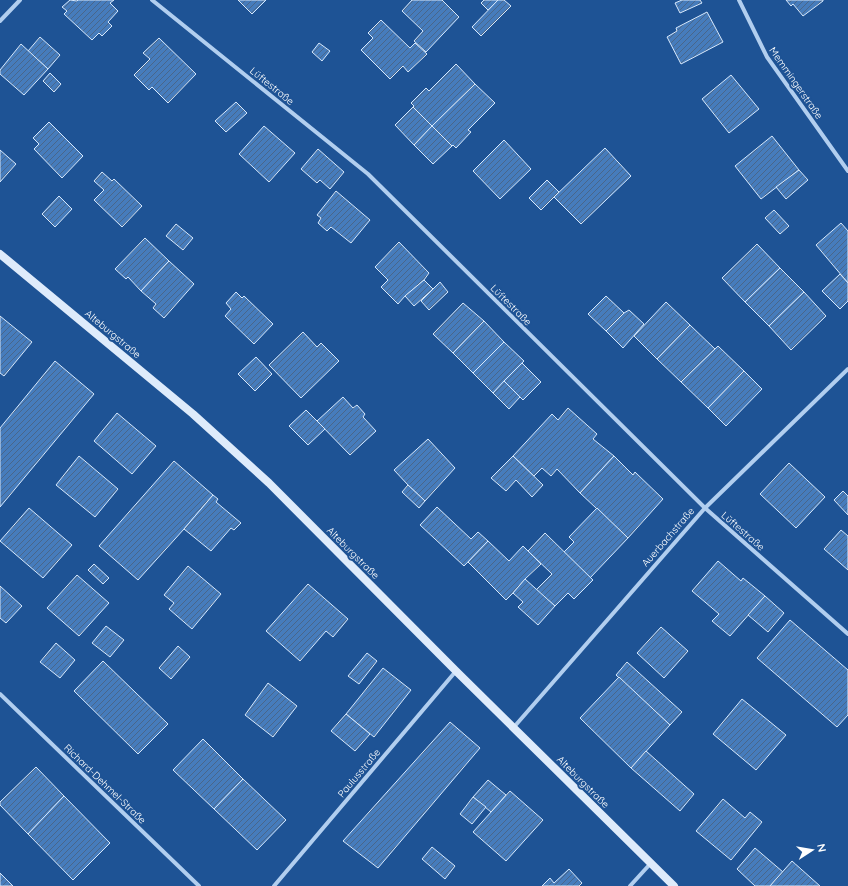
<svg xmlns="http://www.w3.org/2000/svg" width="848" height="886" viewBox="0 0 848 886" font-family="Quicksand,sans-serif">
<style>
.building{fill:url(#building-hatch);stroke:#d7e8fb}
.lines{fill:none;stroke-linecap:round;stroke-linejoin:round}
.minor{stroke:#b1ceef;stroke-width:4}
.secondary{stroke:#deebfb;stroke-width:8}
.labels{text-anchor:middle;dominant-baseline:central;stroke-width:4;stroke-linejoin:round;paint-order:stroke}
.street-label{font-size:10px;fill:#fff;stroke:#1e5395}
</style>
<defs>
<pattern id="building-hatch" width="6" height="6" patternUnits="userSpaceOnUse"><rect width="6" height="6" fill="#467cbc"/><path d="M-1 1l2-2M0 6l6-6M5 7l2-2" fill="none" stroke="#49668a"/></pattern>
</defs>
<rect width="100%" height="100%" fill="#1e5395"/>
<g class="building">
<polygon points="70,0 77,1 78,0 114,0 110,3 118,11 108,22 112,26 102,36 99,33 92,40 64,14 67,11 62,7"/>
<polygon points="238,0 266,0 252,14"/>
<polygon points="412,0 442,0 459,17 426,52 414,41 423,31 402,11"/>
<polygon points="484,0 498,0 488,10 481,3"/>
<polygon points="498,0 504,0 511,6 481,36 472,27"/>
<polygon points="682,0 700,0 702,3 680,13 675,3"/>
<polygon points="786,0 823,0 823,1 803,16 793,4 791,6"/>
<polygon points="707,12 723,42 681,64 667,37 677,31 676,28"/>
<polygon points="381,20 410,48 415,43 427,54 408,72 403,66 390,79 361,50 373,38 368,33"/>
<polygon points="40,37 60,55 48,69 28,51"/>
<polygon points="159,38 196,74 168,103 152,87 149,90 134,75 150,59 143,53"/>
<polygon points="319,43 330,51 322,61 312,52"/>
<polygon points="21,44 48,69 24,95 0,74 0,70"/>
<polygon points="456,64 475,84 432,126 413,107 414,106 411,103 426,88 429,91"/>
<polygon points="50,73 61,84 54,92 43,81"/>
<polygon points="731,75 759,109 729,133 702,99"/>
<polygon points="475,84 495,103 468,130 471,132 456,148 453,145 452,146 432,126"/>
<polygon points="236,102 247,113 226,132 215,121"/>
<polygon points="413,107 432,126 414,145 395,125"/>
<polygon points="49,122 83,156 62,178 34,149 39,144 33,138"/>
<polygon points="264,126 295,153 269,182 239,154"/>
<polygon points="432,126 452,146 433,164 414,145"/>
<polygon points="772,136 799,170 761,199 735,166"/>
<polygon points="504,140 531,169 500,199 473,171"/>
<polygon points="605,148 631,176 581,224 554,197"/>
<polygon points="318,149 344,172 330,189 320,180 317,183 301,169"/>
<polygon points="0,150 16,164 0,182"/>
<polygon points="799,170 808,180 786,199 776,187"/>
<polygon points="102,172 112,181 114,179 142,206 122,227 94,200 104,190 94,181"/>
<polygon points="547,180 559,192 541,210 529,198"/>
<polygon points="336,191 370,220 351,243 331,227 327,231 318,223 321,218 317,215"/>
<polygon points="59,196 72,209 55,227 42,214"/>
<polygon points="774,210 789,226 780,234 765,218"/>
<polygon points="841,223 848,231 848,283 816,245"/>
<polygon points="176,224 193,238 183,250 166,236"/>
<polygon points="145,238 169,261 141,291 128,277 126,279 115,269"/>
<polygon points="399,242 429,273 424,280 405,296 398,304 381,287 388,280 375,267"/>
<polygon points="757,244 780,268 745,302 722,278"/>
<polygon points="169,261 194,284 164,318 153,308 156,304 141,291"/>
<polygon points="780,268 804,292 769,326 745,302"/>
<polygon points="840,274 848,283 848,301 840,309 822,291"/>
<polygon points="424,280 433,289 414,306 405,296"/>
<polygon points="440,282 448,292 429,310 421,301"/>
<polygon points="236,292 242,298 244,296 273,324 254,344 225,316 231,309 226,303"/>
<polygon points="804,292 826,316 791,350 769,326"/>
<polygon points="606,296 624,313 606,331 588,314"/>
<polygon points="666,302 690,325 657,359 634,336"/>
<polygon points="463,303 484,321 453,353 433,334"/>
<polygon points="629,310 644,324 623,348 606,331 624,313"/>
<polygon points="0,316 32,342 4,376 0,373"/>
<polygon points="484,321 504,342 473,373 453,353"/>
<polygon points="690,325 715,349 681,382 657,359"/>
<polygon points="303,332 317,347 321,343 339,361 301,398 269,365"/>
<polygon points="504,342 524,361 493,393 473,373"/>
<polygon points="718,346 744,371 708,408 681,382"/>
<polygon points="256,357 272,374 255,391 238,374"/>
<polygon points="55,361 94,394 0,507 0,428"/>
<polygon points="522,363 541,382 523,400 504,381"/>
<polygon points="744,371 762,389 726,426 708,408"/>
<polygon points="504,381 520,397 509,409 493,393"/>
<polygon points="343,397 353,408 357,405 365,414 363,417 376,431 350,455 317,421"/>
<polygon points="568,408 597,434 593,439 614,456 580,493 557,469 551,476 542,468 534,476 513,456 552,414 558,420"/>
<polygon points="306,410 325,429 308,445 289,426"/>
<polygon points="117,413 156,446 132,474 94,441"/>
<polygon points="428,439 455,468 425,501 408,485 394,470"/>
<polygon points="79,456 118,489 95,517 56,485"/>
<polygon points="513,456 543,485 532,497 516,480 506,491 491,478"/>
<polygon points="614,456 633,475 635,472 663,499 628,538 580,493"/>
<polygon points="174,461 213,495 184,529 138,580 99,546"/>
<polygon points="789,463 825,497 796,528 760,494"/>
<polygon points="408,485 425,501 419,508 402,492"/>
<polygon points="843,491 848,496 848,515 834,500"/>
<polygon points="213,495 218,499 216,502 241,523 234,530 231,528 211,551 184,529"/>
<polygon points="437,507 471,539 478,532 488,541 464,566 420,525"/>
<polygon points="29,508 72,545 43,578 0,541"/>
<polygon points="597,508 628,538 590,578 564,552 574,542 569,537"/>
<polygon points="841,530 848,536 848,570 824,549"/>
<polygon points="545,533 593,580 574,599 568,593 555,606 536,590 552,574 528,551"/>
<polygon points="488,541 509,561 523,546 541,564 525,579 513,593 506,600 468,562"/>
<polygon points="718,561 741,581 743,578 765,596 730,636 712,621 719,614 692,591"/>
<polygon points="94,564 109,578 103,584 88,570"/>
<polygon points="188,566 221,594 192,629 169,609 174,603 164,595"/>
<polygon points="77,575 109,603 79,636 47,608"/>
<polygon points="525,579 555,606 538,625 518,607 523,602 513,593"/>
<polygon points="308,584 348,619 333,637 326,631 300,661 266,631"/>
<polygon points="0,586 22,606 6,623 0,618"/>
<polygon points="765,596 784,613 768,632 748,615"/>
<polygon points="790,620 848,670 848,715 837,727 757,658"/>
<polygon points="106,626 124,640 110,657 92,643"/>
<polygon points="661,627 688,651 664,678 637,653"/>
<polygon points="56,643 75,660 60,678 40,662"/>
<polygon points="178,646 190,657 171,679 159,668"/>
<polygon points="367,653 377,661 359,684 348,676"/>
<polygon points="103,661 168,724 138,754 74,691"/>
<polygon points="627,662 682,712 670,725 616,675"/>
<polygon points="383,668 411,690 374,737 346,714"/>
<polygon points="619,677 670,725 631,768 580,718"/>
<polygon points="268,683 297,706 273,737 245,715"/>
<polygon points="742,699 786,735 756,770 713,734"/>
<polygon points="346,714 370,734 355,751 331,731"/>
<polygon points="450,722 480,748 378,868 343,841"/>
<polygon points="203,739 243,779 214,809 173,770"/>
<polygon points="646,751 694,794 680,811 631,768"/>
<polygon points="36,767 64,796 28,834 0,805 0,802"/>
<polygon points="243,779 286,820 257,850 214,809"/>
<polygon points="488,780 506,795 491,812 473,797"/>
<polygon points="510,791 543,820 506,861 473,832"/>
<polygon points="64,796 110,843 73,880 28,834"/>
<polygon points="473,797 486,807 472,824 460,814"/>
<polygon points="723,799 745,818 750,812 762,822 731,860 696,831"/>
<polygon points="432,847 455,866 445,879 422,859"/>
<polygon points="755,848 783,872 770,886 755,886 737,869"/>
<polygon points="792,861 820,886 770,886"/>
<polygon points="569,869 582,883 579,886 542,886 550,878 554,883"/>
<polygon points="0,873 13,886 0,886"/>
</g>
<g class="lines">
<g class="minor">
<polyline points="152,0 368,174 705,508 848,634"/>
<polyline points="739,0 767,57 848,171"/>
<polyline points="0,21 20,0"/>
<polyline points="0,694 199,886"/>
<polyline points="514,727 705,508 848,369"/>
<polyline points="274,886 456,671"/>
<polyline points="630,886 651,863"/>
</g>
<polyline class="secondary" points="0,254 193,414 269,483 456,671 674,886"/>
</g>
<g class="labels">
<g class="street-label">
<text transform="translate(796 83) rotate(55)">Memmingerstraße</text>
<text transform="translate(272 86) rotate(39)">Lüftestraße</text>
<text transform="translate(511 305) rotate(45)">Lüftestraße</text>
<text transform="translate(113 334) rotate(40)">Alteburgstraße</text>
<text transform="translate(743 531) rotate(41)">Lüftestraße</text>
<text transform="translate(668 537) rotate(-49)">Auerbachstraße</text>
<text transform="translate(353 553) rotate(45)">Alteburgstraße</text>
<text transform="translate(359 773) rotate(-50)">Paulusstraße</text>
<text transform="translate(583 782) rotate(45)">Alteburgstraße</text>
<text transform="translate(105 784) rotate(44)">Richard-Dehmel-Straße</text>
</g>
</g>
<g transform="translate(812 850) rotate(78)" stroke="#1e5395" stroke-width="3" paint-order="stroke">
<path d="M0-3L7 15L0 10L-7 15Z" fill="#ffffff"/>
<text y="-6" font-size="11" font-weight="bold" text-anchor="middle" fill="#ffffff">N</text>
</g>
</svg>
